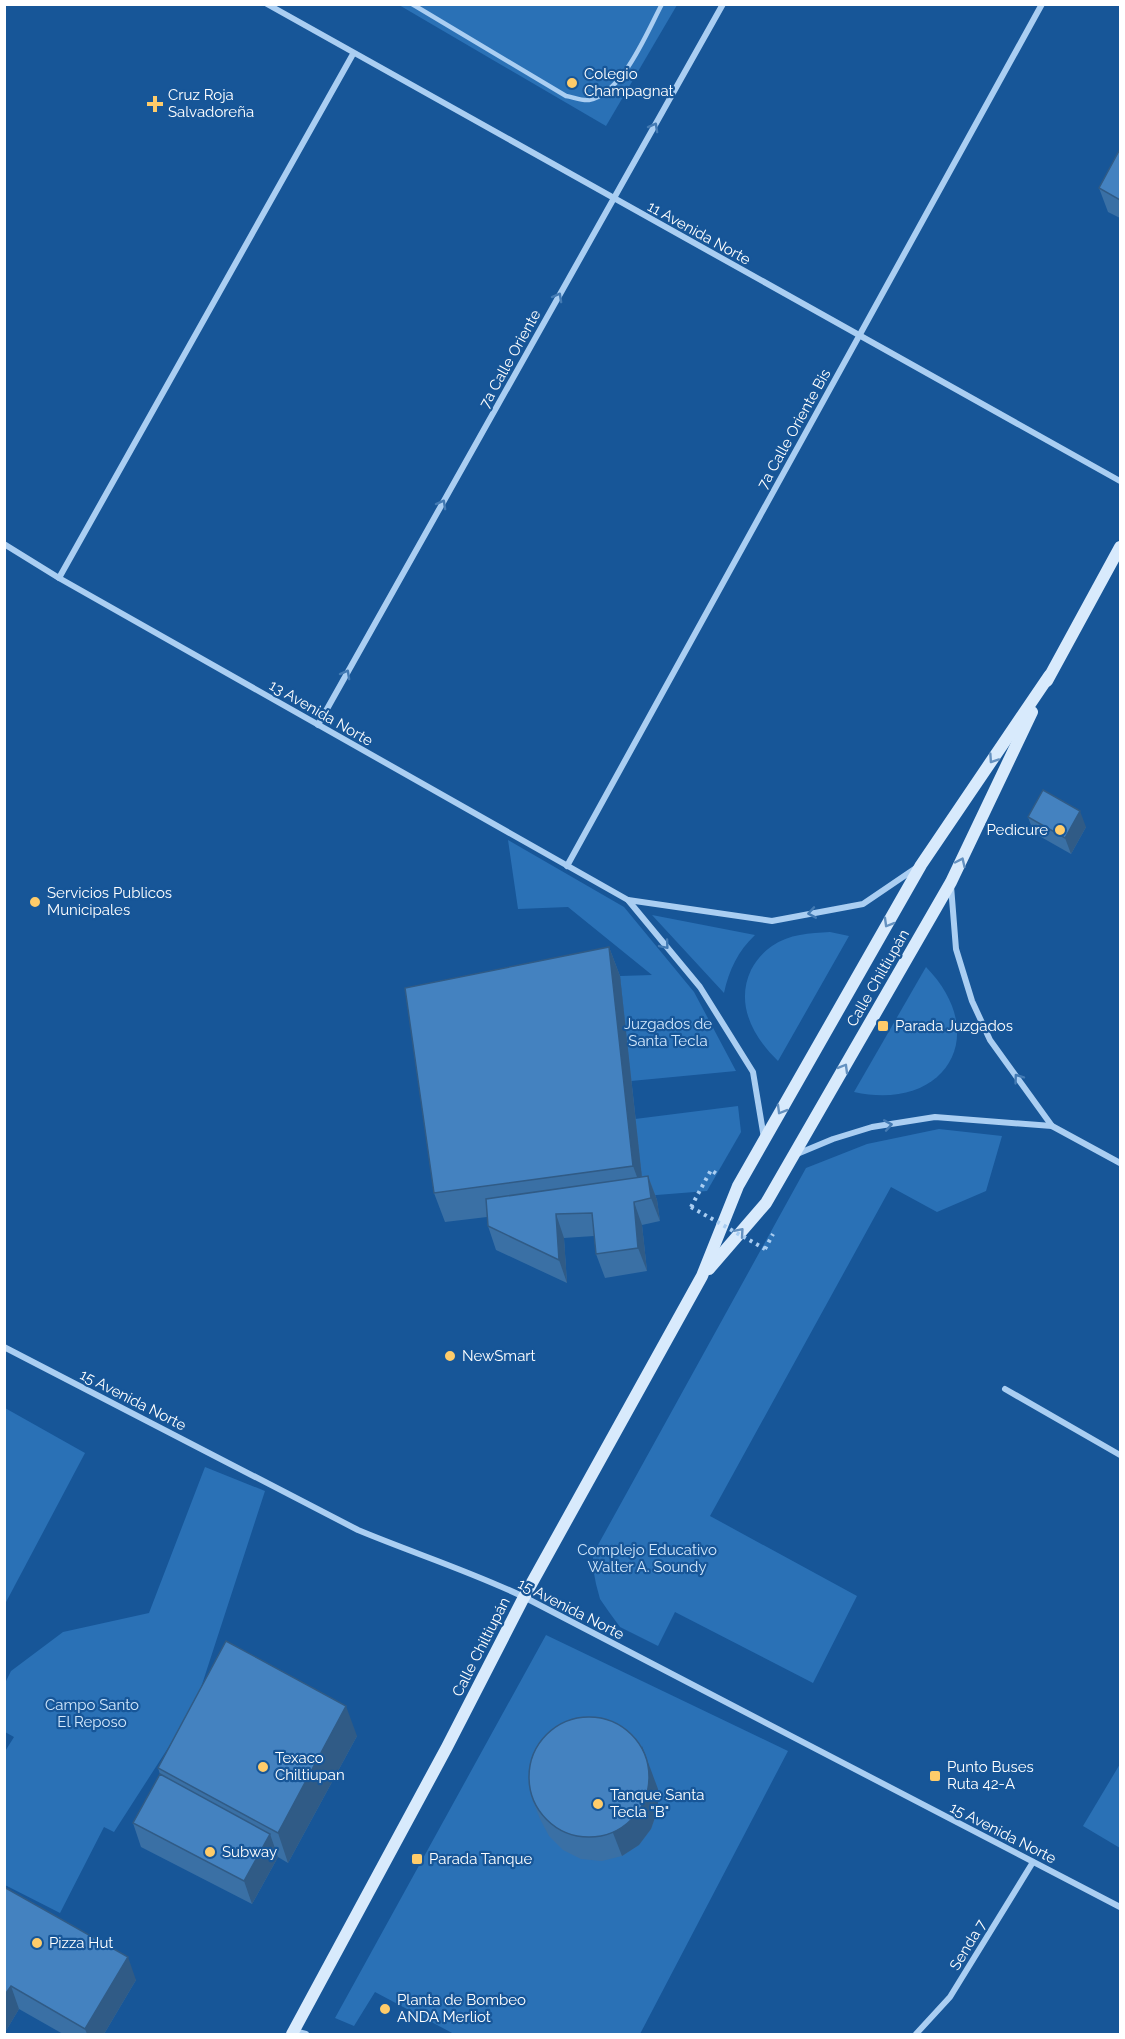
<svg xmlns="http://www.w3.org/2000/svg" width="1125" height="2039" viewBox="0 0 1125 2039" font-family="Raleway,sans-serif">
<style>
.green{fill:#2a71b6}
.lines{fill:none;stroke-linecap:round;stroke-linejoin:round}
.path{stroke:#aacef2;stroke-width:4;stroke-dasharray:3 4.5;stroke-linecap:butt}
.lane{stroke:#aacef2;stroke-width:4.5}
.street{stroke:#aacef2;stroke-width:6}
.secondary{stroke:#d8eafc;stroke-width:12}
.path-bridge{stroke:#aacef2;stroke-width:4;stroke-dasharray:3 4.5;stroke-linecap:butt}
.wall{fill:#3a70a5}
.shaded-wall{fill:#305b86}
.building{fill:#4482c0;stroke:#305b86;stroke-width:1.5}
.oneway{stroke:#437ab3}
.oneway2{stroke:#6491c0}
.poi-dot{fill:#ffcc6a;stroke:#175698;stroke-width:2}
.labels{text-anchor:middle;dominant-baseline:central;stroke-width:4.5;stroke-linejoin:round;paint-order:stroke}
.poi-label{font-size:15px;fill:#fff;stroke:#175698;text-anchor:start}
.street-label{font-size:15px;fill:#fff;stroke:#175698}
.park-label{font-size:15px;fill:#d1e7fc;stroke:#175698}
</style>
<rect width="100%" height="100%" fill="#175698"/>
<g class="green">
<polygon points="399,5 677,5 606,126"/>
<polygon points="508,840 624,907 694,992 736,1071 631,1081 620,976 652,975 568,907 518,909"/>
<path d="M652 915 755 935C738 951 729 970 724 993Z"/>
<path d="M830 932 849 936 778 1061C753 1037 735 1004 751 970 756 961 763 952 772 946 789 934 810 933 830 932Z"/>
<path d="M926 967C993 1036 944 1112 854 1092Z"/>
<polygon points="738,1106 741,1132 707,1191 644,1196 635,1119"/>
<polygon points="939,1129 1002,1136 986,1191 937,1212 891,1187 710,1516 857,1596 813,1683 675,1612 658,1646 620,1627 609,1612 600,1599 596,1584 593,1568 593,1554 806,1168 867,1144"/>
<polygon points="5,1408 85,1453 5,1604"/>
<polygon points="205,1467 265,1491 195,1706 114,1832 104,1827 60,1913 5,1885 4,1777 6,1773 5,1772 4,1753 14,1737 5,1732 5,1683 11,1671 63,1632 149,1613"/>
<polygon points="546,1635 788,1751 640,2034 454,2034 375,1992 354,2026 335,2018"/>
<polygon points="1120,1764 1120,1848 1083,1826"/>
</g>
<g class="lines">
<g class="path">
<polyline points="691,1207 711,1170 718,1175"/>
<polyline points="765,1249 773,1234"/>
</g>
<path class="lane" d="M412 4 566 96C573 97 582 101 589 100 623 93 647 32 662 4"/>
<g class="street">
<polyline points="267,4 1120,481"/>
<polyline points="4,544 59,578 628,900 700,987 753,1072 764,1138"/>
<polyline points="59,578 353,54"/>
<polyline points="318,725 723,4"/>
<polyline points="567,866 1042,4"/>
<polyline points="951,886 956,949 972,1001 990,1040 1052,1126"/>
<polyline points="628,900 772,921 863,904 916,868"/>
<polyline points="797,1154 833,1139 872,1127 935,1117 1052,1126 1120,1163"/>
<path d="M4 1347 358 1530C413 1553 470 1571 524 1597L1120 1907"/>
<polyline points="1005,1389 1120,1455"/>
<polyline points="294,2031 306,2034"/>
<polyline points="916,2034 950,1997 1033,1862"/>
</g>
<g class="secondary">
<polyline points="1047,681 1120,547"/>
<polyline points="709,1269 766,1203 951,882 1032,712"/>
<polyline points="292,2034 447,1747 524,1597 702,1276 738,1186 921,865 1049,676"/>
</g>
<polyline class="path-bridge" points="691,1207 765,1249"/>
</g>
<g class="wall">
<polygon points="1120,149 1120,218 1108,212 1099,188"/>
<polygon points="1028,817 1086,827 1071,854 1034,833"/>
<polygon points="609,947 620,976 642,1177 648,1176 657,1200 660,1221 642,1225 647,1271 605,1278 596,1254 594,1236 564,1238 567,1283 496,1250 488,1226 487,1217 445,1222 434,1193"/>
<polygon points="357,1736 288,1863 278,1857 252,1904 141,1847 133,1823 160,1774 158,1768"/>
<polygon points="658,1789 658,1809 651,1829 639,1845 622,1856 602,1861 581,1859 563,1850 549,1836 540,1819 531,1796"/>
<polygon points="4,1887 136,1980 104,2034 63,2034 19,2009 4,2034"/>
</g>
<g class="shaded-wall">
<polygon points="1080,811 1086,827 1071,854 1065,838"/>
<polygon points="609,947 620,976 644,1196 633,1166"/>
<polygon points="648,1176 657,1200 660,1221 651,1198"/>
<polygon points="634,1202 642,1225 647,1271 638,1248"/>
<polygon points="556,1214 564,1238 567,1283 559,1260"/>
<polygon points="346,1706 357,1736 288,1863 278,1833"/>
<polygon points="642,1746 658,1789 658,1809 651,1829 639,1845 622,1856 613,1833"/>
<polygon points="270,1834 278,1857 252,1904 244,1881"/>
<polygon points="128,1957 136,1980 104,2034 87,2034 85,2029"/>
<polygon points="11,1986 19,2009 4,2034 4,1996"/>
</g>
<g class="building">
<polygon points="1120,149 1120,200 1099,188"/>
<polygon points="1043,790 1080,811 1065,838 1028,817"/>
<polygon points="609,947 633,1166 434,1193 405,988"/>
<polygon points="648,1176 651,1198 634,1202 638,1248 596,1254 592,1213 556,1214 559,1260 488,1226 486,1199"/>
<polygon points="226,1641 346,1706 278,1833 158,1768"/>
<circle cx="589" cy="1777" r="60"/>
<polygon points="160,1774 270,1834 244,1881 133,1823"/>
<polygon points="4,1887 128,1957 85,2029 11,1986 4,1996"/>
</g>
<defs><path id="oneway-chevron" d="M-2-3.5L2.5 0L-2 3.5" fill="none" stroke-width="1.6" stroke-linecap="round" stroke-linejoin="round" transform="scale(1.5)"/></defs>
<g class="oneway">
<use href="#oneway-chevron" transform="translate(654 127) rotate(-61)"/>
<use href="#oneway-chevron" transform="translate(558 297) rotate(-61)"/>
<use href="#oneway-chevron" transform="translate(442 504) rotate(-61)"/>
<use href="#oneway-chevron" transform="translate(346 674) rotate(-61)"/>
<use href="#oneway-chevron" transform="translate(812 913) rotate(170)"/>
<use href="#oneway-chevron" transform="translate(665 945) rotate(50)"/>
<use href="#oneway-chevron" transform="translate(1018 1078) rotate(-126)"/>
<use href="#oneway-chevron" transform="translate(888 1125) rotate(-10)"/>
</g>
<g class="oneway2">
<use href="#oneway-chevron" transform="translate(993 759) rotate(124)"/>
<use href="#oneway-chevron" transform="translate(961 862) rotate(-65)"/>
<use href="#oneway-chevron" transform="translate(888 923) rotate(120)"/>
<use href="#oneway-chevron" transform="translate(844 1068) rotate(-60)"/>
<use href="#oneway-chevron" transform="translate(781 1110) rotate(120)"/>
<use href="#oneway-chevron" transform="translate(740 1232) rotate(-49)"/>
</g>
<g class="poi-dot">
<circle cx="572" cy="83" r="6"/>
<path d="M152 95h6v6h6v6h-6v6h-6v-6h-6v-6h6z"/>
<circle cx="1060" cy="830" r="6"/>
<circle cx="35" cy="902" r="6"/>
<rect x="877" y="1020" width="12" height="12" rx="3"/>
<circle cx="450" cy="1356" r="6"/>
<circle cx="263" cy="1767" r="6"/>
<rect x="929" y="1770" width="12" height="12" rx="3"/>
<circle cx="598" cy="1804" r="6"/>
<circle cx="210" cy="1852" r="6"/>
<rect x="411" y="1853" width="12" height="12" rx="3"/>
<circle cx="37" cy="1943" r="6"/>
<circle cx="385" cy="2009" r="6"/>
</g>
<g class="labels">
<g class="poi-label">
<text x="584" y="74">Colegio<tspan x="584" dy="17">Champagnat</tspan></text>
<text x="168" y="95">Cruz Roja<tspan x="168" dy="17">Salvadoreña</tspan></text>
<text x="1048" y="830" text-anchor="end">Pedicure</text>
<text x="47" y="893">Servicios Publicos<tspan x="47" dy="17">Municipales</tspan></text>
<text x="895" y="1026">Parada Juzgados</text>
<text x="462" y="1356">NewSmart</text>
<text x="275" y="1758">Texaco<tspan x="275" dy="17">Chiltiupan</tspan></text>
<text x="947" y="1767">Punto Buses<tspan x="947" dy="17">Ruta 42-A</tspan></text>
<text x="610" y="1795">Tanque Santa<tspan x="610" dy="17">Tecla "B"</tspan></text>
<text x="222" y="1852">Subway</text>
<text x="429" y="1859">Parada Tanque</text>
<text x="49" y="1943">Pizza Hut</text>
<text x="397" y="2000">Planta de Bombeo<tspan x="397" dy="17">ANDA Merliot</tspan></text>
</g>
<g class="street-label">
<text transform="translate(699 233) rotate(29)">11 Avenida Norte</text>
<text transform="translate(510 359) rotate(-61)">7a Calle Oriente</text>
<text transform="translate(794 429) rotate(-61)">7a Calle Oriente Bis</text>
<text transform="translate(321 713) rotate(30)">13 Avenida Norte</text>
<text transform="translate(878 978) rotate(-60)">Calle Chiltiupán</text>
<text transform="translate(133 1400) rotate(27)">15 Avenida Norte</text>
<text transform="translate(571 1609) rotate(27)">15 Avenida Norte</text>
<text transform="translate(481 1647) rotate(-63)">Calle Chiltiupán</text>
<text transform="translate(1003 1833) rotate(27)">15 Avenida Norte</text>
<text transform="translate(968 1945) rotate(-59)">Senda 7</text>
</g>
<g class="park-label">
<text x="668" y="1024">Juzgados de<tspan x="668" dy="17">Santa Tecla</tspan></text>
<text x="647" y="1550">Complejo Educativo<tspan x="647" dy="17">Walter A. Soundy</tspan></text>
<text x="92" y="1705">Campo Santo<tspan x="92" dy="17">El Reposo</tspan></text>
</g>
</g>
<rect width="1125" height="2039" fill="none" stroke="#ffffff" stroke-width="12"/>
</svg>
